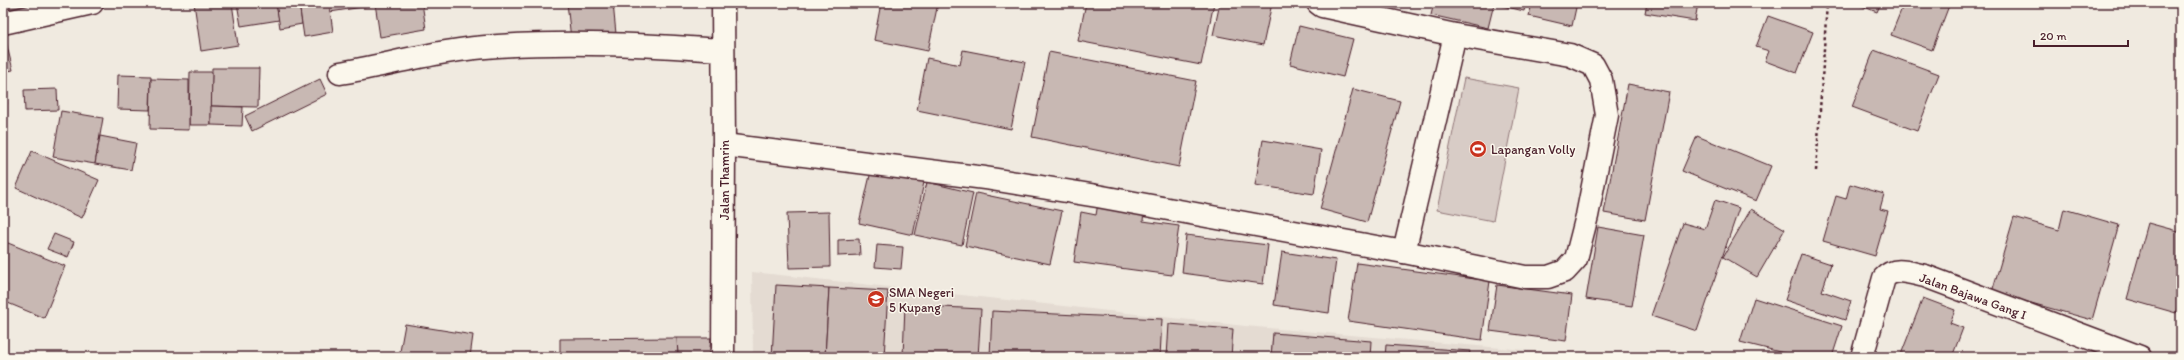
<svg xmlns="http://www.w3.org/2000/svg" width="2184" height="360" viewBox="0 0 2184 360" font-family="Itim,sans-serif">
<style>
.built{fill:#e4dbd2}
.green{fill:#d8ccc6;stroke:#917678}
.building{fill:#c8b8b3;stroke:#4a1f2b}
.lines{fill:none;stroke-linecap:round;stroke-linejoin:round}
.minor-casing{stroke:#4a1f2b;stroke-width:25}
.major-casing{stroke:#4a1f2b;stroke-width:25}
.path{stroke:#4a1f2b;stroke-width:2.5;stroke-dasharray:3 3;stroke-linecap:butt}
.minor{stroke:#fbf7ec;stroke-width:22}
.major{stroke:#fbf7ec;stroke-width:22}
.labels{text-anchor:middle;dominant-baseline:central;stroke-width:3;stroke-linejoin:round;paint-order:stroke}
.poi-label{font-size:13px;fill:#4a1f2b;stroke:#fbf7ec;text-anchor:start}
.street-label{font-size:13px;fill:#4a1f2b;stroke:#fbf7ec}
</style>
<rect width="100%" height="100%" fill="#f0eae0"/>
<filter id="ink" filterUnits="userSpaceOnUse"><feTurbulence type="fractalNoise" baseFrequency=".025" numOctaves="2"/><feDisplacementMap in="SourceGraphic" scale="8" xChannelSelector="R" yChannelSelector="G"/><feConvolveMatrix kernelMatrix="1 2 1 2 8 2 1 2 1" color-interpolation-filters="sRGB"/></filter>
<g filter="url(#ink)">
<polygon class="built" points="752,272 1245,326 1607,357 753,357"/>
<polygon class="green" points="1464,78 1519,88 1493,221 1437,210"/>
<g class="building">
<polygon points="3,3 33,3 35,9 3,19"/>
<polygon points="194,3 232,3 238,45 201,51"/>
<polygon points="237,3 276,3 279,20 241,26"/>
<polygon points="276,3 299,3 302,24 280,28"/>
<polygon points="299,3 329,3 333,32 304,37"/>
<polygon points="329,3 375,3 376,5 330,12"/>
<polygon points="375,3 422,3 426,29 380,37"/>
<polygon points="567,3 613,3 616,34 571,39"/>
<polygon points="881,3 938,3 928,51 874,40"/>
<polygon points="1086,3 1214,3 1201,65 1078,41"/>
<polygon points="1220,3 1272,3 1263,45 1213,35"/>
<polygon points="1434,3 1526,3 1524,11 1494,4 1488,28 1431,15"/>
<polygon points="1532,3 1577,3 1572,26 1529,16"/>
<polygon points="1647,3 1698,3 1695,21 1645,13"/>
<polygon points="1854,3 1881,3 1877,12"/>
<polygon points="1904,3 1950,3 1932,50 1891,35"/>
<polygon points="1768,16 1813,32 1797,73 1765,61 1769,51 1756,47"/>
<polygon points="1299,26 1353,39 1343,77 1290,64"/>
<polygon points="3,30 13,70 3,72"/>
<polygon points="963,50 1025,62 1011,129 917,110 927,58 960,65"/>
<polygon points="1874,50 1939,74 1917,131 1852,107"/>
<polygon points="1049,52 1196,81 1179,167 1032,137"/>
<polygon points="212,68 259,68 258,107 211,106"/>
<polygon points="190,72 212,72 211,125 189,125"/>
<polygon points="118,75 151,76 150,110 117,109"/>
<polygon points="151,79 189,80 189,130 150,129"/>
<polygon points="320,79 327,94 252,131 245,116"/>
<polygon points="3,81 7,104 3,105"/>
<polygon points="1628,84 1669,92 1645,220 1604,213"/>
<polygon points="57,89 58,110 25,111 24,90"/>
<polygon points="1353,89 1400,101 1367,222 1320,209"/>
<polygon points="211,106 243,107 242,126 211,125"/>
<polygon points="61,111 103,118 95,164 53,157"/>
<polygon points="100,136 136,143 131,170 95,164"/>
<polygon points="1697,136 1771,166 1756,201 1682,171"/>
<polygon points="1263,140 1321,150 1314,194 1255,185"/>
<polygon points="32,151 99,180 82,218 16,188"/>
<polygon points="871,171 924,182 913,235 859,223"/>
<polygon points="927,182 973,193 962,245 915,235"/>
<polygon points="1850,184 1884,194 1880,209 1888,211 1875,256 1823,241 1836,196 1846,199"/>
<polygon points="976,193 1062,211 1050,264 965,246"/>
<polygon points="1715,200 1739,208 1697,331 1651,316 1683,223 1705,229"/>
<polygon points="1098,203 1144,210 1143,221 1179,226 1172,275 1074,262 1081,212 1096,215"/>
<polygon points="1751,209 1785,229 1757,277 1723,257"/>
<polygon points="2064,209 2119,225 2092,320 1992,292 2014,217 2059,230"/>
<polygon points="829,212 830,267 789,268 787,213"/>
<polygon points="2148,223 2181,232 2181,294 2176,313 2127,299"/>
<polygon points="1598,227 1644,235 1632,306 1586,299"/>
<polygon points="54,234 74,242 68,257 47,249"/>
<polygon points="1186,235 1268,245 1263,284 1182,273"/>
<polygon points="859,239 860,255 838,256 838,240"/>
<polygon points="3,241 65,266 44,318 3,301"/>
<polygon points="877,245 903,247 901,269 875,267"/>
<polygon points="1282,252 1336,260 1329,313 1274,305"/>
<polygon points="1801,254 1831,264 1822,291 1851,301 1845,320 1785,300"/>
<polygon points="1357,263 1490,281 1482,340 1348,321"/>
<polygon points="776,285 829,288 825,357 772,357"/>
<polygon points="1497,285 1572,295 1566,341 1490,331"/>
<polygon points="829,288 888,291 884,357 825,357"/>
<polygon points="1754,298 1842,326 1832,357 1800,357 1740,342"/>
<polygon points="1923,298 1955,310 1950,323 1963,328 1952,357 1900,357"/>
<polygon points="905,305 981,309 978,357 903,356"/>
<polygon points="992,311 1162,319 1160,357 990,357"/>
<polygon points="405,324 473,335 470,357 399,357"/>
<polygon points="1169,324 1233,329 1231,357 1167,357"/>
<polygon points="1273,333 1371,341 1370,357 1271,357"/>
<polygon points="677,338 711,338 709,357 678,357"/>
<polygon points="677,338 678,357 560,357 560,339"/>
<polygon points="1386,345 1470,351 1469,357 1385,357"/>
</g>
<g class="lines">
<g class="minor-casing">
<g id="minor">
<polyline points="3,23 92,3"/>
<path d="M340 73C392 64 444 49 498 46 573 41 648 45 722 50"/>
<polyline points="724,145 985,178 1097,196 1404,252 1525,277 1548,277 1565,271 1576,259 1587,216 1607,115 1601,80 1593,65 1570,55 1455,35 1322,6 1318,3"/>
<polyline points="1404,252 1455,35"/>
<path d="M1862 357 1884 278C1895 266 1910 273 1925 276L2140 357"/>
</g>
</g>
<g class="major-casing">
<polyline id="major" points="723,3 724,145 723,357"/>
</g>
<polyline class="path" points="1816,171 1827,3"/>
<use href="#minor" class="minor"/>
<use href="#major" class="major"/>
</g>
</g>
<defs>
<g id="stadium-disc" transform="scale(0.9)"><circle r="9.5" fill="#c8321e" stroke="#fbf7ec"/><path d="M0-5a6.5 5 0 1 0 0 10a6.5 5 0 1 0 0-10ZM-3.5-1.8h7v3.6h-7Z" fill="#fff"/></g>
<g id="school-disc" transform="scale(0.9)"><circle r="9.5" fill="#c8321e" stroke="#fbf7ec"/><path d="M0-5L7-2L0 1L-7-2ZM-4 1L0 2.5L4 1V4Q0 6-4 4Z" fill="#fff"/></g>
</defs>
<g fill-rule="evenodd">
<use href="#stadium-disc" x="1478" y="149"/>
<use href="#school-disc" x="876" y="299"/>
</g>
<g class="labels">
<g class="poi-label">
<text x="1491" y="149">Lapangan Volly</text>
<text x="889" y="292">SMA Negeri<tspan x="889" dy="15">5 Kupang</tspan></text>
</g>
<g class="street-label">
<text transform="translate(724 180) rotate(-90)">Jalan Thamrin</text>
<text transform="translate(1973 296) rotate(20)">Jalan Bajawa Gang I</text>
</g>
</g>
<rect width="2184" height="360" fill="none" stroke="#fbf7ec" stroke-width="16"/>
<rect x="8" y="8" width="2168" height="344" fill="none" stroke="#4a1f2b" stroke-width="1.5" filter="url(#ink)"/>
<path d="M2034 40v6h94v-6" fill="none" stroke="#4a1f2b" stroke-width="2"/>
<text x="2040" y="40" font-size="12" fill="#4a1f2b" stroke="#fbf7ec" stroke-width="3" paint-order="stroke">20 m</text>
</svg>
